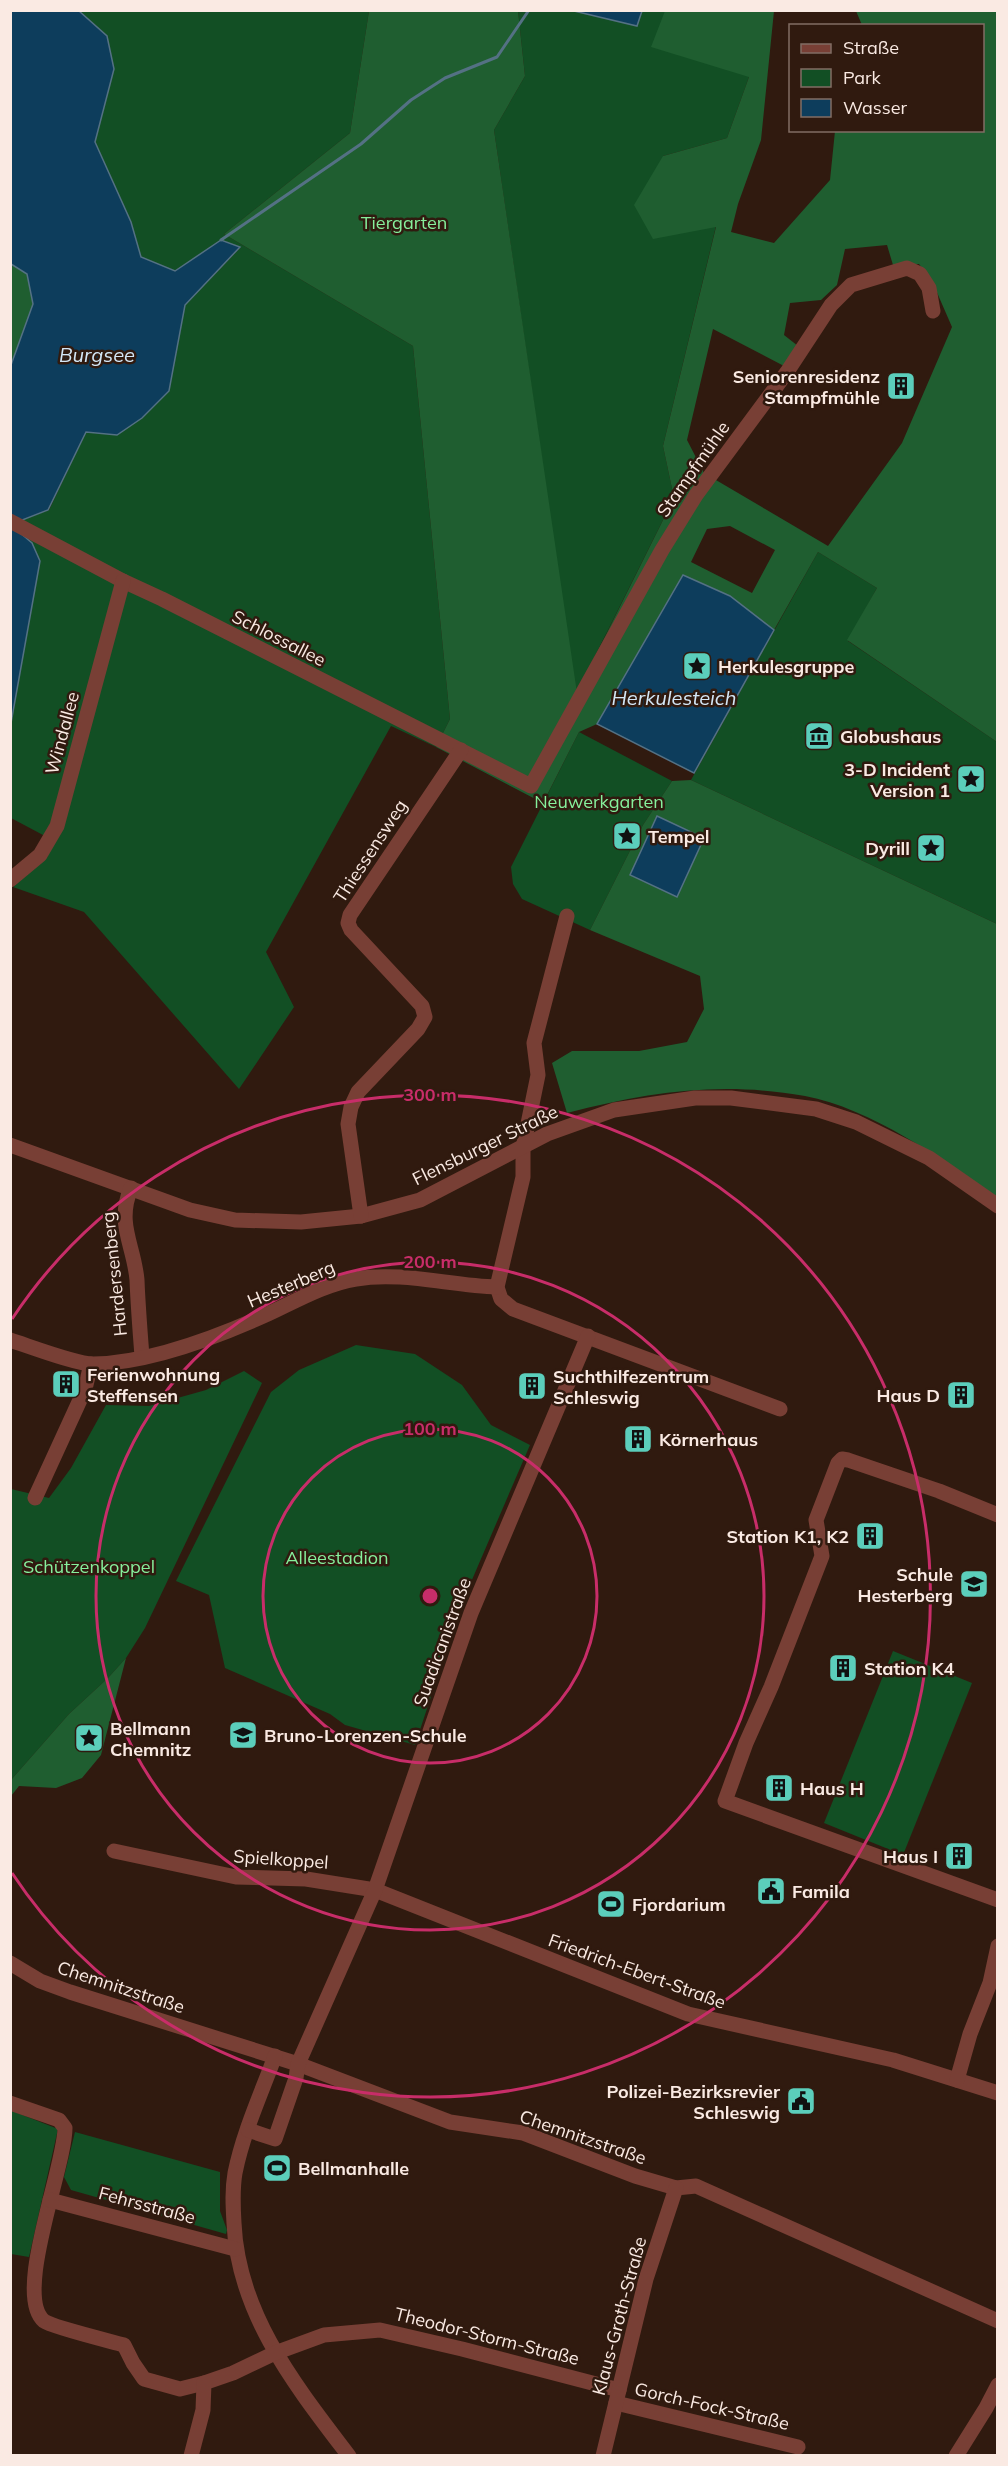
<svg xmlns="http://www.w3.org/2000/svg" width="1008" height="2466" viewBox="0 0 1008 2466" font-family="Mulish,sans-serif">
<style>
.green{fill:#124f24}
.forest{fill:#1f5e30;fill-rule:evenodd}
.water{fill:#0d3d5c;stroke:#547184;stroke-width:1.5}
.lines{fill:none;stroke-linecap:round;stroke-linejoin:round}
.stream{stroke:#547184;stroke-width:3}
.minor{stroke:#783f35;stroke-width:15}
.ring{fill:none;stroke:#c82d69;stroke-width:3}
.labels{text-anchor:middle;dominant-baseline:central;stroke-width:5;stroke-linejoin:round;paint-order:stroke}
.park-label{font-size:18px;fill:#86f09c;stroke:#301a0f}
.poi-label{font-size:18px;font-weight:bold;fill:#faeae3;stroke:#301a0f;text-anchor:start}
.street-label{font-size:18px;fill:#faeae3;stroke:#301a0f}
.water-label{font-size:20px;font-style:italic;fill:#d3e7f7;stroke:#301a0f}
.centre{fill:#c82d69;stroke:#301a0f;stroke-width:3}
.ring-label{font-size:18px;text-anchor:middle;font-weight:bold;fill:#c82d69;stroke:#301a0f;stroke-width:5;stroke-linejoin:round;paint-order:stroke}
</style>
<rect width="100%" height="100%" fill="#301a0f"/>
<g class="green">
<polygon points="79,11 369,11 350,133 224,234 413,346 450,719 436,747 391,726 266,952 294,1007 239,1089 84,912 13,887 48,856 43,835 11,818 11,723 40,561 32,543 17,529 22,520 49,510 86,432 169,391 185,305 240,248 221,240 175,271 141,257 131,222 95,142 114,69 107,36"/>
<polygon points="518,11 574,11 637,25 642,11 757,11 749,77 727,138 663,156 716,226 663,446 674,498 576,694 494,130 525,76"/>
<polygon points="818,552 877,588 848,641 997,742 997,924 691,780"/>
<polygon points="579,732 672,781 643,825 590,930 522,899 513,884 511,867"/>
<polygon points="356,1345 415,1354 462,1385 491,1425 530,1445 462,1603 415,1745 345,1725 330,1714 225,1668 209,1595 176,1581 271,1392 299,1370"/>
<polygon points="244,1371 262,1383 145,1628 126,1658 108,1678 69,1714 11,1780 11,1489 49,1498 71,1468 106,1405 149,1406 206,1390"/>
<polygon points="893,1651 972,1683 903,1855 824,1823"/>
<polygon points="10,2110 58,2129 29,2257 11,2254"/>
<polygon points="75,2132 220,2172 220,2211 227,2230 226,2234 71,2190 64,2177"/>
</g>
<g class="forest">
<path d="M369 11H518L525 76 494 130 577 693 674 498 663 446 716 227 653 239 634 205 663 156 727 138 749 77 651 47 665 11H774L761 140 738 204 731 232 774 243 830 180 835 131 982 130V26L862 25 856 11H997V742L847 640 877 588 818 552 774 630 730 596 683 575 597 724 579 732 543 803 436 747 450 719 413 346 224 234 350 133ZM887 245 893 265 919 264 932 281 952 327 902 443 828 546 704 473 687 440 713 329 784 366 798 346 784 335 790 303 821 300 837 285 845 249ZM730 526 775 550 752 593 691 562 707 529Z"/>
<polygon points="11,264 27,274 33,304 11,365"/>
<path d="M691 780 997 924V1197C944 1160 870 1108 805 1096 720 1081 649 1092 567 1113L552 1063 572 1051H639L687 1042 704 1009 700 976 590 930 643 825 672 781Z"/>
<polygon points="126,1658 101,1755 82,1778 56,1788 19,1786 11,1796 11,1780 69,1714 108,1678"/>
</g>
<g class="water">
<polygon points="11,11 79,11 107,36 114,69 95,142 131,222 141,257 175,271 221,240 240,247 185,305 169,391 142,418 117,435 86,432 48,510 22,520 17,530 32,543 40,561 11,723 11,365 33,304 27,274 11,264"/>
<polygon points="574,11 642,11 637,26"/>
<polygon points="683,575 730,596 774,630 694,773 597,724"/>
<polygon points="657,816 704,838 677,897 630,875"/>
</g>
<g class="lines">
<polyline class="stream" points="221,240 361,144 411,100 445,78 497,57 529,10"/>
<g class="minor">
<polyline points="10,521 123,581 162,599 531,786 662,550 696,495 787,372 831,305 851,285 907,268 920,274 929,288 933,311"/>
<polyline points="10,880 40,855 57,826 123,581"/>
<polyline points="567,916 534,1043 538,1075 523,1148 523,1177 497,1287 501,1299 513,1309 780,1409"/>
<polyline points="10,1145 190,1210 235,1220 301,1222 361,1216 420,1200 547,1134 614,1110 695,1098 731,1098 816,1109 856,1122 929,1158 998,1206"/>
<path d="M131 1188C116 1224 134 1245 137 1280 138 1306 140 1331 142 1356"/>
<polyline points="361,1216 348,1124 351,1107 358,1092 418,1029 425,1017 422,1006 351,930 348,923 350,915 461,750"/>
<path d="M10 1340C29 1346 76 1364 93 1364 150 1363 217 1337 268 1314 296 1301 325 1284 356 1279 402 1271 451 1286 497 1287"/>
<polyline points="35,1498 85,1389 91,1364"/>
<polyline points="998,1515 939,1491 848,1460 842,1459 838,1463 816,1520 822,1556 771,1687 746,1743 725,1801 998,1900"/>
<polyline points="114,1851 236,1877 306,1879 375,1890 688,2014 893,2060 998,2093"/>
<polyline points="10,1963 40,1981 70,1992 298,2064 450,2122 523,2133 635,2176 676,2188 696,2186 998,2321"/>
<path d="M275 2056C261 2094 243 2133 235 2173 232 2190 233 2206 234 2223 238 2314 295 2385 349 2456"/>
<polyline points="957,2080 970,2034 990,1983 998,1946"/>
<path d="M10 2103 59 2120 65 2128C65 2167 13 2295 44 2321 52 2327 110 2341 124 2345L133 2363 144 2379 180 2389 204 2383"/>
<polyline points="248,2130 275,2139 296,2078 298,2064 375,1890 471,1613 588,1336"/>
<polyline points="50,2200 235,2249"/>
<polyline points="616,2403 798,2447"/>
<polyline points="191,2456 203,2410 204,2383 233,2373 275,2353 324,2335 380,2330 462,2349 619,2390"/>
<polyline points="603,2456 646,2279 676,2188"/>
<polyline points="956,2456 986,2408 998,2385"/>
</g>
</g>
<g class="ring">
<circle cx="430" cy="1596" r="167"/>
<circle cx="430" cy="1596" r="334"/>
<path d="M12 1319A501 501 0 1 1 12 1873"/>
</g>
<defs>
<g id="building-square" transform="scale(1.5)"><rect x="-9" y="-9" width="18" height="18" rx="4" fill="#5bcebb" stroke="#301a0f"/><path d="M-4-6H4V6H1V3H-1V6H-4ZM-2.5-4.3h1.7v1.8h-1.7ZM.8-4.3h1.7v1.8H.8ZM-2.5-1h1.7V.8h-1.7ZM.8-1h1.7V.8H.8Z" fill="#111"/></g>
<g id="sight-square" transform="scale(1.5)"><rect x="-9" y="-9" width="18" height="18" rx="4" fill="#5bcebb" stroke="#301a0f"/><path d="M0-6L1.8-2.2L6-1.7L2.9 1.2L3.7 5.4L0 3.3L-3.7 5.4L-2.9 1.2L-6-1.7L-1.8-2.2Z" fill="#111"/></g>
<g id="museum-square" transform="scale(1.5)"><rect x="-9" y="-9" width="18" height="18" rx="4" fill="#5bcebb" stroke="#301a0f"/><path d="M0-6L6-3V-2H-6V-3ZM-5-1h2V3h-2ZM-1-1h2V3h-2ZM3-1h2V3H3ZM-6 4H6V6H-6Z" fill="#111"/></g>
<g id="school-square" transform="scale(1.5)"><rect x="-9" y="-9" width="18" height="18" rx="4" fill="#5bcebb" stroke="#301a0f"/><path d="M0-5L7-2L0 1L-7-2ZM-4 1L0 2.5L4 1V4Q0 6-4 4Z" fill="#111"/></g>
<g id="civic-square" transform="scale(1.5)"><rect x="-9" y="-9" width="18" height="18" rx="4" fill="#5bcebb" stroke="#301a0f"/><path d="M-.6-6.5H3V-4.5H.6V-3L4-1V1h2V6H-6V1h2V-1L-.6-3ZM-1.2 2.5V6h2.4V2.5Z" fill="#111"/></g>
<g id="stadium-square" transform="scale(1.5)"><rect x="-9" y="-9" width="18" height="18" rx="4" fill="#5bcebb" stroke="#301a0f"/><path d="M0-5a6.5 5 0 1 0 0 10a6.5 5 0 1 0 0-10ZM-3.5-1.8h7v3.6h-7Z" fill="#111"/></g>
</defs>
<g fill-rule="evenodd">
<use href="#building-square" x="901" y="386"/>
<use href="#sight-square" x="697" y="666"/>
<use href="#museum-square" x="819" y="736"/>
<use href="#sight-square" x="971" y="779"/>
<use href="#sight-square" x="627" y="836"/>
<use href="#sight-square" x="931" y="848"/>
<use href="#building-square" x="66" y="1384"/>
<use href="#building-square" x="532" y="1386"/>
<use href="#building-square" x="961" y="1395"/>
<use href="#building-square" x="638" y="1439"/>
<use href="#building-square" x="870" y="1536"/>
<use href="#school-square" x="974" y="1584"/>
<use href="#building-square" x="843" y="1668"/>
<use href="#school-square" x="243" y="1735"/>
<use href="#sight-square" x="89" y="1738"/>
<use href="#building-square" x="779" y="1788"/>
<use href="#building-square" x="959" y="1856"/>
<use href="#civic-square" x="771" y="1891"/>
<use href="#stadium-square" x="611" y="1904"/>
<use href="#civic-square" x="801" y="2101"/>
<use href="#stadium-square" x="277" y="2168"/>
</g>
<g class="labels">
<g class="park-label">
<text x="404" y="222">Tiergarten</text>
<text x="599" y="801">Neuwerkgarten</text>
<text x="337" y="1557">Alleestadion</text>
<text x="89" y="1566">Schützenkoppel</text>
</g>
<g class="poi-label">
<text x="880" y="376" text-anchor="end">Seniorenresidenz<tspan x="880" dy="21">Stampfmühle</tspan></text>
<text x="718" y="666">Herkulesgruppe</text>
<text x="840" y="736">Globushaus</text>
<text x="950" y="769" text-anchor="end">3-D Incident<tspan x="950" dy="21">Version 1</tspan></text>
<text x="648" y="836">Tempel</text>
<text x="910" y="848" text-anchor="end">Dyrill</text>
<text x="87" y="1374">Ferienwohnung<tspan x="87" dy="21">Steffensen</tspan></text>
<text x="553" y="1376">Suchthilfezentrum<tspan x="553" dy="21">Schleswig</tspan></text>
<text x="940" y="1395" text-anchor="end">Haus D</text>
<text x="659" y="1439">Körnerhaus</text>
<text x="849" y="1536" text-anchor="end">Station K1, K2</text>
<text x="953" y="1574" text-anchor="end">Schule<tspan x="953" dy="21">Hesterberg</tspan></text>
<text x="864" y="1668">Station K4</text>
<text x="110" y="1728">Bellmann<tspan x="110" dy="21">Chemnitz</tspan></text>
<text x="264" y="1735">Bruno-Lorenzen-Schule</text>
<text x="800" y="1788">Haus H</text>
<text x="938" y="1856" text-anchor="end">Haus I</text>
<text x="792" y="1891">Famila</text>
<text x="632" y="1904">Fjordarium</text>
<text x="780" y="2091" text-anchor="end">Polizei-Bezirksrevier<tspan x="780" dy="21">Schleswig</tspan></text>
<text x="298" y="2168">Bellmanhalle</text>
</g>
<g class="street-label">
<text transform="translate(693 469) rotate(-55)">Stampfmühle</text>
<text transform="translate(279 638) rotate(27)">Schlossallee</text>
<text transform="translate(62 733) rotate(-75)">Windallee</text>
<text transform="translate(370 851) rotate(-57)">Thiessensweg</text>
<text transform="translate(485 1145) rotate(-26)">Flensburger Straße</text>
<text transform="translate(114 1274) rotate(-96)">Hardersenberg</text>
<text transform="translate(291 1284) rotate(-23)">Hesterberg</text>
<text transform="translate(442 1642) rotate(-70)">Suadicanistraße</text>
<text transform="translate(281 1859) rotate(4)">Spielkoppel</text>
<text transform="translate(637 1971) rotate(20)">Friedrich-Ebert-Straße</text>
<text transform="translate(121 1987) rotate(18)">Chemnitzstraße</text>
<text transform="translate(583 2137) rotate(19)">Chemnitzstraße</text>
<text transform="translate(147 2205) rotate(15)">Fehrsstraße</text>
<text transform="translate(619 2316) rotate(-75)">Klaus-Groth-Straße</text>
<text transform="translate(487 2336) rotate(14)">Theodor-Storm-Straße</text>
<text transform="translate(712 2406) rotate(13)">Gorch-Fock-Straße</text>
</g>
<g class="water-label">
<text x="97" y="354">Burgsee</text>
<text x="674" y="697">Herkulesteich</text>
</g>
</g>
<circle cx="430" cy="1596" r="9" class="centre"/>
<g class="ring-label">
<text x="430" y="1101">300 m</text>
<text x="430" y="1268">200 m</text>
<text x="430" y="1435">100 m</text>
</g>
<rect width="1008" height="2466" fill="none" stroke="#faeae3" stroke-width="24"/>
<rect x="789" y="24" width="195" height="108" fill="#301a0f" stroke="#816d64" stroke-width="1.5"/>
<rect x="801" y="44" width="30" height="9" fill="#783f35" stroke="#816d64" stroke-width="1.5"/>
<text x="843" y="54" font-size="18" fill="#faeae3">Straße</text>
<rect x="801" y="69" width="30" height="18" fill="#124f24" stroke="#816d64" stroke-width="1.5"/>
<text x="843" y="84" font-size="18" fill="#faeae3">Park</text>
<rect x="801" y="99" width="30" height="18" fill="#0d3d5c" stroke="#816d64" stroke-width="1.5"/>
<text x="843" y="114" font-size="18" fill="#faeae3">Wasser</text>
</svg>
